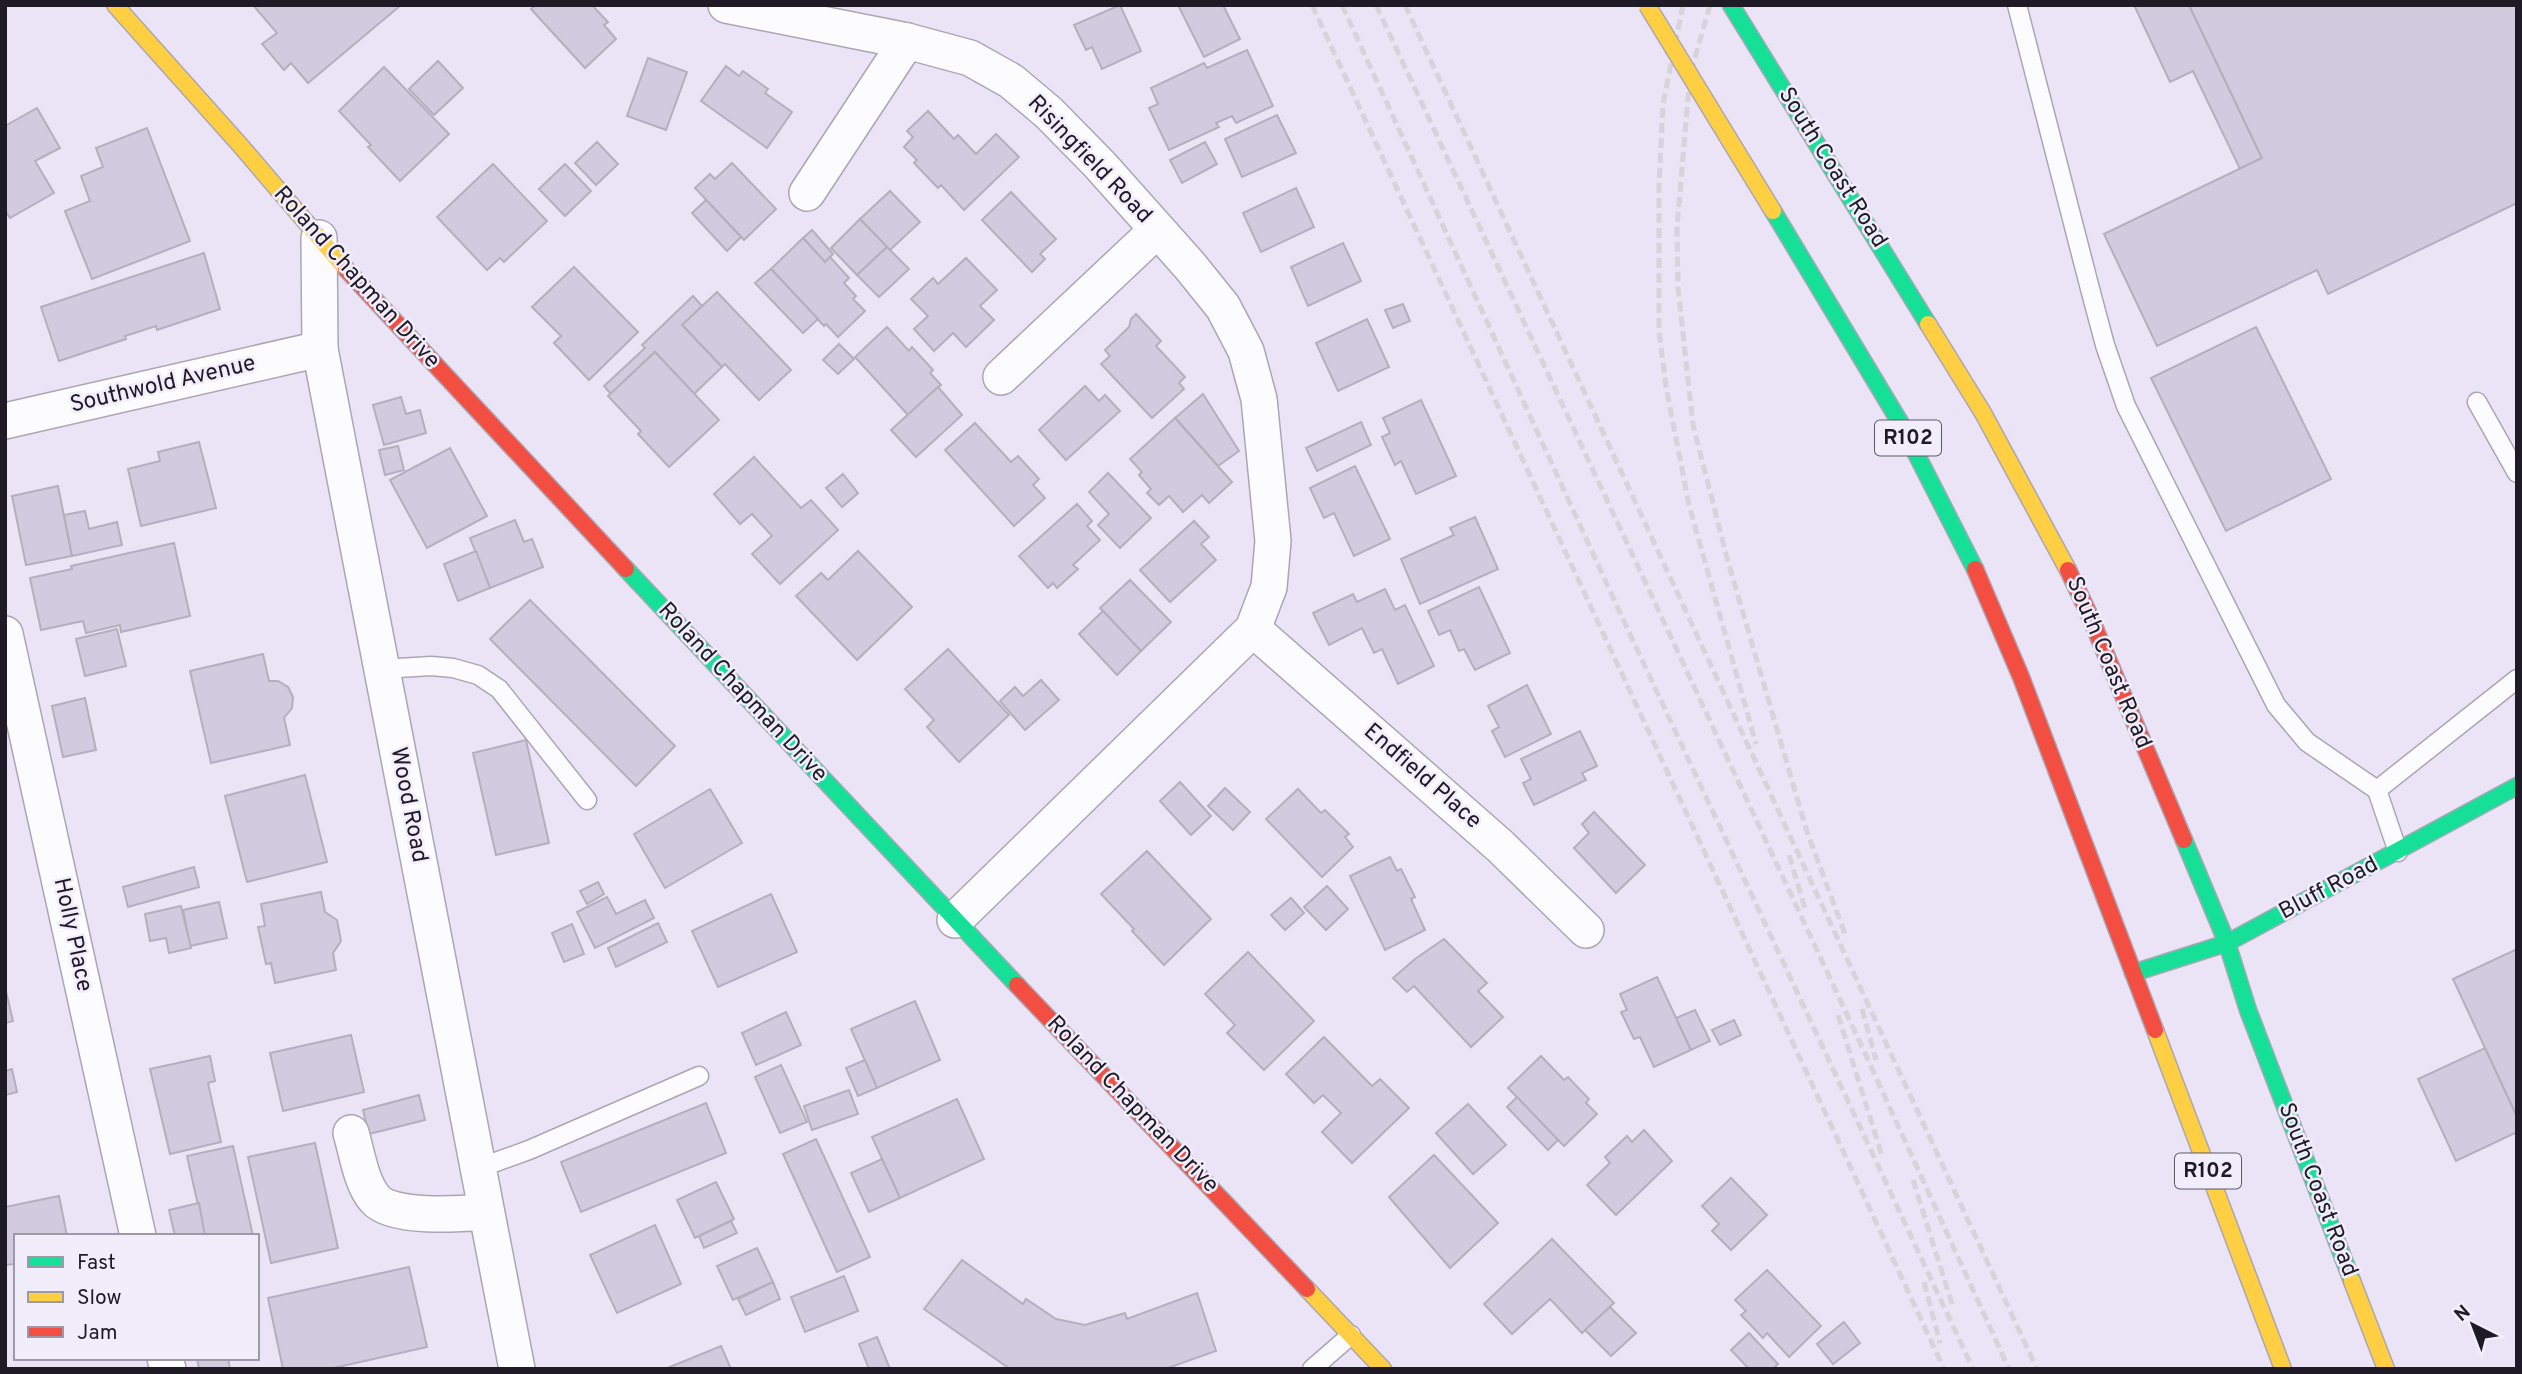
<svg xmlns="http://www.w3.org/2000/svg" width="2522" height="1374" viewBox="0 0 2522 1374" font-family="Overpass,sans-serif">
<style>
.building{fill:#d2cbe0;stroke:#b4afbd;stroke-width:2}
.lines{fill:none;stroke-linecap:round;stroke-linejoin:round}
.lane-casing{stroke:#aba6b4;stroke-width:21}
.street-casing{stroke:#aba6b4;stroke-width:38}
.fast-casing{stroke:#aba6b4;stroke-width:19}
.slow-casing{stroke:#aba6b4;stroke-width:19}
.jam-casing{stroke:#aba6b4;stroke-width:19}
.lane{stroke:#fcfbfe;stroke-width:18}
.street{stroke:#fcfbfe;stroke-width:35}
.fast{stroke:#16e098;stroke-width:16}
.slow{stroke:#ffcf43;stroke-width:16}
.jam{stroke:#f24e42;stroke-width:16}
.rail{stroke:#d6d3d9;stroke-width:5;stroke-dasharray:10 5;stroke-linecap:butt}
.slow-bridge-casing{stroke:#aba6b4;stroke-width:19;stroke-linecap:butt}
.slow-bridge{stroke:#ffcf43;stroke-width:16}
.labels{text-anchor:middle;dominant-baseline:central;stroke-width:5;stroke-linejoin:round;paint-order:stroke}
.shield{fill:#f2edfb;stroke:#5e5966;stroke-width:2}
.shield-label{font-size:21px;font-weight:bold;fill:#1e1a26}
.street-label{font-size:23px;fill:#1e1a26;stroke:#f2edfb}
</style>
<rect width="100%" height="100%" fill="#eae4f6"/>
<g class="building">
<polygon points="253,5 401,5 308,83 291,63 284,70 262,44 277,33"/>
<polygon points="536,5 592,5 608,22 604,25 616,39 585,68 531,9"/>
<polygon points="1120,5 1141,51 1102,69 1092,47 1086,50 1074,25"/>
<polygon points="1178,5 1223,5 1240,39 1204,57"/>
<polygon points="2134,5 2189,5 2262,158 2240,169 2193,71 2170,82"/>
<polygon points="2189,5 2517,5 2517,203 2328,294 2317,270 2157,346 2104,234 2262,158"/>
<polygon points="1247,50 1273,106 1236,123 1232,116 1216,123 1219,127 1169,150 1149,108 1158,104 1151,88 1204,63 1207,68"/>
<polygon points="648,58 687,72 666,130 627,116"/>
<polygon points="438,61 463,88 434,115 409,89"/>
<polygon points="726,66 739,76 743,71 768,89 765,93 792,112 767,148 701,101"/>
<polygon points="384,67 449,134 400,181 368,147 371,145 339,111"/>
<polygon points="37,108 60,148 35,161 54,193 10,218 5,210 5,126"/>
<polygon points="928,111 954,139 958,135 976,154 996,134 1019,157 964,210 941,185 938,188 914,163 917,160 904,147 913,137 907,131"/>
<polygon points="1277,115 1296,153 1242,177 1225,139"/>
<polygon points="147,128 190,241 92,279 65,211 90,201 81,176 103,167 96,148"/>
<polygon points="597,142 618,164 596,185 575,163"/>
<polygon points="1205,142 1217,164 1182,183 1170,160"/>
<polygon points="732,163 776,209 744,240 695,188 710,174 715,179"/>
<polygon points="493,164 547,221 504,262 500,258 487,270 437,217"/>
<polygon points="565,164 591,191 565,216 539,189"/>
<polygon points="1296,188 1314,227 1261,252 1243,213"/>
<polygon points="890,191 920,222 890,250 860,219"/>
<polygon points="1011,192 1056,239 1040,254 1045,259 1032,272 982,220"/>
<polygon points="706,200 741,237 727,251 692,213"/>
<polygon points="860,219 887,247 857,275 831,248"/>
<polygon points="812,230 833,254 825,262 803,238"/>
<polygon points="803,238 825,262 830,257 849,278 844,283 856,296 853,299 865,311 838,337 826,324 824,326 771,269"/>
<polygon points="1343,243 1361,281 1308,306 1291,267"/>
<polygon points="887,247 909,269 879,297 857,275"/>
<polygon points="204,253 220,309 157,330 156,326 125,336 126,339 59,361 41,307"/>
<polygon points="966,258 997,290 980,306 994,320 966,347 953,333 934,351 914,329 928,316 911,299 933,278 938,284"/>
<polygon points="574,267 638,332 589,380 554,343 561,336 532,307"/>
<polygon points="771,269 818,319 803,333 755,283"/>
<polygon points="717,292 791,370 759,400 725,364 722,367 682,325"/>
<polygon points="693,296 702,306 682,325 722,367 694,394 655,352 611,394 604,386 645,348 642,345"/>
<polygon points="1403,304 1410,321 1393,328 1385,310"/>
<polygon points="1136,314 1161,341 1156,346 1185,377 1179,383 1184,389 1152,418 1101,364 1110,356 1105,350 1129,327 1131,319"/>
<polygon points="1367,319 1389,367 1338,391 1316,343"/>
<polygon points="887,327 909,351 912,347 933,370 930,373 941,385 908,415 855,357"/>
<polygon points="2256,327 2331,479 2226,531 2151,378"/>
<polygon points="839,344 854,359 838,374 823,360"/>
<polygon points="655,352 719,420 669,467 638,434 641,431 608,396"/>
<polygon points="1085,386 1099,401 1105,395 1120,411 1066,460 1039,430"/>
<polygon points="938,387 962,415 916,457 891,430"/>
<polygon points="1203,394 1239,451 1218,466 1175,418"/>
<polygon points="401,397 406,414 420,410 426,433 384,445 373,405"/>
<polygon points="1421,400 1456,476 1416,494 1401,461 1395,465 1382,437 1390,433 1383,418"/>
<polygon points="1175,418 1232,482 1209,503 1202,495 1183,512 1169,496 1159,505 1147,493 1151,489 1139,475 1142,472 1130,459"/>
<polygon points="1361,422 1371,445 1317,471 1306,448"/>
<polygon points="975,423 1011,462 1018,456 1039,479 1033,485 1045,498 1014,526 945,450"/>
<polygon points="199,442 216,508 141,526 128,469 160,461 158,452"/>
<polygon points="398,446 404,470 385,475 379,450"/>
<polygon points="450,448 487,516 427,548 390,480"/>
<polygon points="754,457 801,508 811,500 838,530 780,584 752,554 772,536 752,514 740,524 714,494"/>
<polygon points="1355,466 1390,539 1354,556 1334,513 1324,518 1310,488"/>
<polygon points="1108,473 1151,518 1120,548 1098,525 1109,514 1089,492"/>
<polygon points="843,474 858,493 842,507 826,488"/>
<polygon points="58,486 72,556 26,565 12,496"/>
<polygon points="1077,504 1092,521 1087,526 1100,540 1073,565 1078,569 1057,588 1053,583 1048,588 1019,556"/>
<polygon points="85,511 89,529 117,522 122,545 72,556 64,515"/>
<polygon points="1475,517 1498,569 1420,604 1401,559 1454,535 1450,528"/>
<polygon points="515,520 524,542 532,539 543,567 490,588 470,538"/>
<polygon points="1194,521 1209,537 1201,544 1216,560 1170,602 1140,570"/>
<polygon points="174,543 190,616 121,632 120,625 86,633 83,621 41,630 30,578 72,569 71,566"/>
<polygon points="476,551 490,588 458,601 444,564"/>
<polygon points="858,551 912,607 857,660 796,596 821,573 828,580"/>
<polygon points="1130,580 1171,622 1141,651 1100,608"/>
<polygon points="1479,587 1510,653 1475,670 1464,649 1459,651 1450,630 1439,635 1428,611"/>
<polygon points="1385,589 1395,610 1405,605 1434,666 1398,684 1382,649 1374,653 1362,628 1329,645 1313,613 1353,594 1357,602"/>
<polygon points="530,600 675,746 636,786 490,639"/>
<polygon points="1103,611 1141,651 1117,675 1079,634"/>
<polygon points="117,629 126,666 85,676 76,639"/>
<polygon points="948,649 1009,715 959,762 927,727 934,720 905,689"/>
<polygon points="263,654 269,681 278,681 288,687 293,697 292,708 284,718 290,745 211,763 190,671"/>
<polygon points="1041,680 1059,700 1025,730 1000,701 1015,687 1023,696"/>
<polygon points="1527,685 1551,734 1505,757 1492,731 1499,727 1488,706"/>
<polygon points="85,698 96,750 63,757 52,706"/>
<polygon points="1580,731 1597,766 1582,773 1586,780 1534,805 1523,783 1531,779 1521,759"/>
<polygon points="526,740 549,843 496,855 473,753"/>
<polygon points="305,775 327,862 247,882 225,796"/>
<polygon points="1180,782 1211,816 1191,835 1160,801"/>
<polygon points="1225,788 1250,812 1233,830 1208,806"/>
<polygon points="710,789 742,843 665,888 634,834"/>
<polygon points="1298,789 1321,813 1325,810 1349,834 1345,837 1353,847 1322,877 1266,819"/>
<polygon points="1594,812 1645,865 1616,893 1574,848 1589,833 1582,824"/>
<polygon points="1147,851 1211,919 1164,965 1132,931 1134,929 1101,894"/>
<polygon points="1390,857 1397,871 1401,869 1415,897 1411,899 1425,930 1385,950 1350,876"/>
<polygon points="194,867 199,887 128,907 123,887"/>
<polygon points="598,882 604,894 587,904 580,891"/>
<polygon points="1327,886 1348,909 1326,930 1304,907"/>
<polygon points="321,892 325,912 337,920 341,941 333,953 336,970 275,983 271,963 266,964 258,927 265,926 261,904"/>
<polygon points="771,894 797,952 718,987 692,931"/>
<polygon points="607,897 616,914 645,900 654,918 595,948 577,912"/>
<polygon points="1291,898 1304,913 1285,930 1271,915"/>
<polygon points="219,902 227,938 190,946 183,910"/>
<polygon points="181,906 191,948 169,953 166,938 150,941 145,914"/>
<polygon points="658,923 667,942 616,967 608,948"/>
<polygon points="572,924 584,954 564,962 552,933"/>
<polygon points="1444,939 1487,983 1478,991 1503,1017 1471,1047 1414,986 1407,992 1393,978 1415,959"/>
<polygon points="2517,949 2517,1117 2453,979"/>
<polygon points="1248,952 1314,1021 1264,1070 1227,1033 1235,1025 1205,994"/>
<polygon points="1657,977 1691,1050 1654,1067 1640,1037 1634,1039 1621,1012 1627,1010 1620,994"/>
<polygon points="5,987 13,1021 5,1023"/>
<polygon points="915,1001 940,1060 877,1088 851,1029"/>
<polygon points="1695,1010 1710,1041 1691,1050 1676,1018"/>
<polygon points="786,1012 801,1045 756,1065 742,1033"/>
<polygon points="1734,1020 1741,1035 1720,1045 1712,1030"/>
<polygon points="351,1035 364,1092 283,1111 270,1053"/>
<polygon points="1324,1037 1372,1086 1380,1079 1409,1108 1352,1163 1322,1132 1341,1113 1323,1095 1314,1103 1286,1074"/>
<polygon points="2485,1048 2517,1117 2517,1132 2456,1161 2418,1079"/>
<polygon points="210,1056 215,1081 208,1083 221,1142 170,1154 150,1069"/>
<polygon points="1541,1056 1564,1080 1568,1077 1589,1099 1586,1103 1597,1114 1564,1146 1508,1088"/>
<polygon points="865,1060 877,1088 858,1096 846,1068"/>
<polygon points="781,1065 807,1122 780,1133 755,1077"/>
<polygon points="12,1069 17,1092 5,1095 5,1071"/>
<polygon points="849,1090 858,1114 812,1130 804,1106"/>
<polygon points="419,1095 425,1120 369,1134 363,1110"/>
<polygon points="1517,1097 1558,1140 1548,1150 1507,1107"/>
<polygon points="957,1099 984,1159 900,1198 872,1137"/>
<polygon points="706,1103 726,1153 581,1212 561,1162"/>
<polygon points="1468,1104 1506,1145 1473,1174 1436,1133"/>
<polygon points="1644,1130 1672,1161 1616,1215 1587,1185 1610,1163 1605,1157 1627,1136 1632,1142"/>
<polygon points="816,1139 870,1257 837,1272 783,1154"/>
<polygon points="315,1143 338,1248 271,1263 248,1157"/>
<polygon points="233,1146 253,1236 205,1236 187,1156"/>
<polygon points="1434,1155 1498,1223 1450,1268 1389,1197"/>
<polygon points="882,1159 900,1198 869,1212 851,1173"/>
<polygon points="1731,1178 1767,1215 1731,1250 1712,1231 1719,1224 1702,1206"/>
<polygon points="716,1182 734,1219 695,1238 677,1200"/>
<polygon points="59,1196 67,1236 16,1236 16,1268 15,1264 5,1265 5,1207"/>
<polygon points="199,1203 205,1236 175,1236 169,1210"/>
<polygon points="731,1221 737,1233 704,1248 699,1236"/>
<polygon points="655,1225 681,1284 617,1313 590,1255"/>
<polygon points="1552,1239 1614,1303 1582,1333 1550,1299 1512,1334 1484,1304"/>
<polygon points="757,1248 773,1282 733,1300 717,1266"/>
<polygon points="962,1260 1023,1304 1026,1299 1056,1319 1085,1325 1125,1313 1127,1319 1197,1293 1216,1351 1165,1369 1010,1369 924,1309"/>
<polygon points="409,1267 427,1347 329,1369 283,1369 268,1298"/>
<polygon points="1767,1270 1821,1326 1789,1357 1767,1333 1763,1338 1741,1315 1746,1311 1735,1300"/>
<polygon points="844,1276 858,1311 805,1332 791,1297"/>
<polygon points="773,1282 780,1299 746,1315 738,1299"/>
<polygon points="1610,1307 1636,1333 1611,1356 1585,1330"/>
<polygon points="1844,1322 1860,1343 1833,1364 1817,1344"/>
<polygon points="1749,1333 1778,1364 1773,1369 1749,1369 1731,1350"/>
<polygon points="877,1337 890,1369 869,1369 859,1344"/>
<polygon points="721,1346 731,1369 665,1369"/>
<polygon points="197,1358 228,1358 230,1369 199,1369"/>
</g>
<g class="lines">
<g class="lane-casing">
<g id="lane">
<polyline points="2017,5 2089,285 2105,345 2126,406 2276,705 2307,742 2377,790 2398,852"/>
<polyline points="2477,402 2517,473"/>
<polyline points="382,669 431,666 453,668 478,675 499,689 587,800"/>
<polyline points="2377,790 2517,679"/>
<polyline points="479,1168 529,1150 699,1076"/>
<polyline points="1312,1369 1351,1335"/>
</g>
</g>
<g class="street-casing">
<g id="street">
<polyline points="726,5 907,41 970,58 1011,81 1049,113 1100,165 1190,266 1223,307 1246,351 1259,399 1273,541 1269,587 1253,629 955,920"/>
<polyline points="807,193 907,41"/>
<polyline points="319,238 320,349 517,1369"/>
<polyline points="1001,377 1157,230"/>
<polyline points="5,421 320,349"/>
<polyline points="1253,629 1500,846 1586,930"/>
<polyline points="5,634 138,1236"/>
<path d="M351 1133C357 1153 361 1183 375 1199 391 1219 460 1214 485 1212"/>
<polyline points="165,1358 168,1369"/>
</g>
</g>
<g class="fast-casing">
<g id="fast">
<polyline points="1731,5 1928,324"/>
<polyline points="1773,211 1901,424 1975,569"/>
<polyline points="626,569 1017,985"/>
<polyline points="2184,840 2227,943 2248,1010 2352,1281"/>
<polyline points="2133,973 2227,943 2517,786"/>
</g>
</g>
<g class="slow-casing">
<g id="slow">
<polyline points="115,5 240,145 346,269"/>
<polyline points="1928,324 1983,413 2068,570"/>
<polyline points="2155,1030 2283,1369"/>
<polyline points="2352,1281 2386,1369"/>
<polyline points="1307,1289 1383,1369"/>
</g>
</g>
<g class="jam-casing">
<g id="jam">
<polyline points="346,269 626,569"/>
<polyline points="1975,569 2021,677 2155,1030"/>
<polyline points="2068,570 2088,612 2184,840"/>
<polyline points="1017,985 1307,1289"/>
</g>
</g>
<use href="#lane" class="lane"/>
<use href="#street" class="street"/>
<use href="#fast" class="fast"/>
<use href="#slow" class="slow"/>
<use href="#jam" class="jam"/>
<g class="rail">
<polyline points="1312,5 1944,1369"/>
<polyline points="1342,5 1622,617 1973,1369"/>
<polyline points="1376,5 1864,1051 2009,1369"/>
<polyline points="1405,5 2037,1369"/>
<polyline points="1683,5 1663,104 1659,185 1659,331 1666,387 1689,505 1756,744"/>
<polyline points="1710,5 1690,75 1677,227 1678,288 1693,425 1727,558 1807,832 1845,934"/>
<polyline points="1789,855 1806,912"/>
<polyline points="1862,1009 1876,1060"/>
<polyline points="1838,1015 1882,1156"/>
<polyline points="1913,1180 1953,1307"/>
<polyline points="1924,1282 1940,1343"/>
</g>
<g class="slow-bridge-casing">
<polyline id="slow-bridge" points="1647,5 1773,211"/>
</g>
<use href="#slow-bridge" class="slow-bridge"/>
</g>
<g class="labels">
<g class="shield">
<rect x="1875" y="420.5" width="66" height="35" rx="5"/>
<rect x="2175" y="1153.5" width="66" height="35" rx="5"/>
</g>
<g class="shield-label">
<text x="1908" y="438">R102</text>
<text x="2208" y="1171">R102</text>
</g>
<g class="street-label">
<text transform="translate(1089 160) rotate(46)">Risingfield Road</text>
<text transform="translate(1832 168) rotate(58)">South Coast Road</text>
<text transform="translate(356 278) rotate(48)">Roland Chapman Drive</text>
<text transform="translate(163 385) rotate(-13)">Southwold Avenue</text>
<text transform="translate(2108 663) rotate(67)">South Coast Road</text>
<text transform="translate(742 693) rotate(47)">Roland Chapman Drive</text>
<text transform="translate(1422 777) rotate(41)">Endfield Place</text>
<text transform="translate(408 805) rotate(79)">Wood Road</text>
<text transform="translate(2329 889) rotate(-28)">Bluff Road</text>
<text transform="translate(72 935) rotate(78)">Holly Place</text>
<text transform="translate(1132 1105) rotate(46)">Roland Chapman Drive</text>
<text transform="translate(2317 1190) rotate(69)">South Coast Road</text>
</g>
</g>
<rect width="2522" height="1374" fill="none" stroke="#1e1a26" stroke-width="14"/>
<rect x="14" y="1234" width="245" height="126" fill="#f2edfb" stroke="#9d99a6" stroke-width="2"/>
<rect x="28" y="1257" width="35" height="10" fill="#16e098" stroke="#9d99a6" stroke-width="2"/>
<text x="77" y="1269" font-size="21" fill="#1e1a26">Fast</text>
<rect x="28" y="1292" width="35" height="10" fill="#ffcf43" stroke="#9d99a6" stroke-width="2"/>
<text x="77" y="1304" font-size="21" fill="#1e1a26">Slow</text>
<rect x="28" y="1327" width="35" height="10" fill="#f24e42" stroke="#9d99a6" stroke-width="2"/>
<text x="77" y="1339" font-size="21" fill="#1e1a26">Jam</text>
<g transform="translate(2473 1325) rotate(318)" stroke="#f2edfb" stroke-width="5" paint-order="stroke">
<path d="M0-5L12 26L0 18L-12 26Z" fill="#1e1a26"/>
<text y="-10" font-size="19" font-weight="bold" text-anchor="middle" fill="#1e1a26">N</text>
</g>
</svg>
